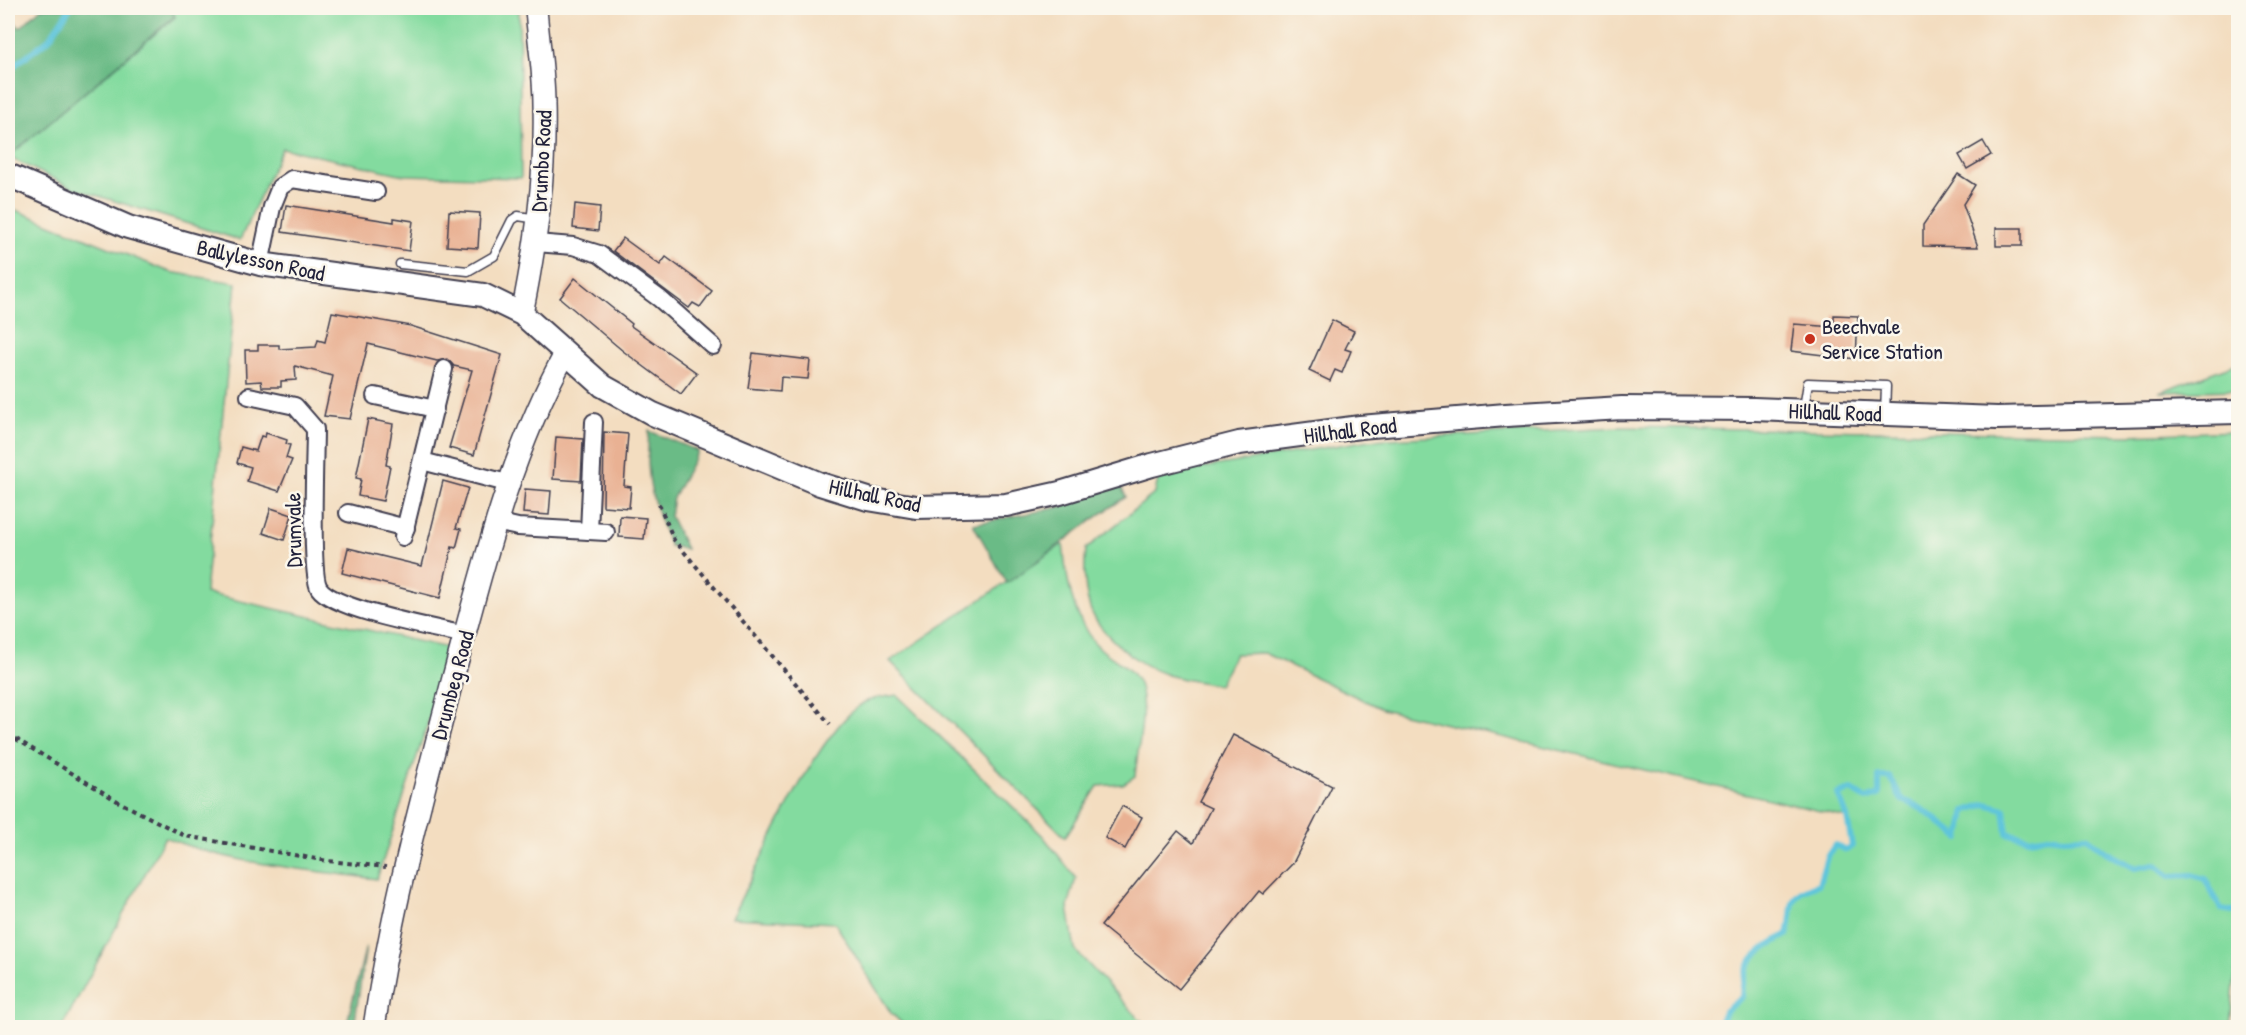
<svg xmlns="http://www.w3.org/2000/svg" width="2246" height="1035" viewBox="0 0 2246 1035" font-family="'Patrick Hand',sans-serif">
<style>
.green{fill:#83db9f;stroke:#527e6d;stroke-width:1.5}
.forest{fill:#6abb86;stroke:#466e60;stroke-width:1.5}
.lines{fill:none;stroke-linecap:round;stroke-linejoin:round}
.stream{stroke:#5ec5db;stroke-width:6}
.building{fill:#e9b193}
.service-casing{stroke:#413e4f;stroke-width:11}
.minor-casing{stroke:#413e4f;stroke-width:20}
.tertiary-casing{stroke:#413e4f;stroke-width:24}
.secondary-casing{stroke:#413e4f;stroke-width:26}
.path{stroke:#413e4f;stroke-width:4;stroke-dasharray:4.5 4.5;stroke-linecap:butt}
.service{stroke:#fff;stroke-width:8}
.minor{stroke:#fff;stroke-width:16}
.tertiary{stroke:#fff;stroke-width:21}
.secondary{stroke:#fff;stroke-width:22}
.poi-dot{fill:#c8321e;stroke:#fbf7ec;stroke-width:2}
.labels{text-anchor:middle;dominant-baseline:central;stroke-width:5;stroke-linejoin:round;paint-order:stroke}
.street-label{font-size:22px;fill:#22223b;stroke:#fbf7ec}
.poi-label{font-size:22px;fill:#22223b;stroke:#fbf7ec;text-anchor:start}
</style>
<rect width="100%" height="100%" fill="#fbf7ec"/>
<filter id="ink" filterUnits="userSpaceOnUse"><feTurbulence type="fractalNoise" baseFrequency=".0167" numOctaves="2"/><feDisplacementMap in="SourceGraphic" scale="12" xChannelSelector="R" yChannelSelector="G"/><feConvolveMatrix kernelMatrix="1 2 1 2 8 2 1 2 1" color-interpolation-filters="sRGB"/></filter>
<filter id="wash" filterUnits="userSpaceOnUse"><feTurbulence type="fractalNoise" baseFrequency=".008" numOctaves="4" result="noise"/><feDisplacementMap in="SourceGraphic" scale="24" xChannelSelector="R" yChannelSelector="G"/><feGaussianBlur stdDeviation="1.35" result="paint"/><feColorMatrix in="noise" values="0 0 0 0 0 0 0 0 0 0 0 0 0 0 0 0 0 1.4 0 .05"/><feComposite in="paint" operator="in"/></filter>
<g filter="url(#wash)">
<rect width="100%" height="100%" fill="#f3ddc0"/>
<g class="green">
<polygon points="170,8 519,8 521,178 404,175 282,148 240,240 73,188 8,157 175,17"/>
<path d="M8 207 170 272 236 283 205 593 452 649 377 879C307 869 230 865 165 837L62 1027H8Z"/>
<polygon points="2238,363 2238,390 2159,392"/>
<path d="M1619 427 2128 435 2238 431V942L2230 1027H1718L1725 1011 1742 996C1743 958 1757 951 1788 933 1795 904 1785 896 1819 884L1827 857 1835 845 1845 850 1851 846 1846 817 1382 709 1264 653 1235 654 1219 685C1201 682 1182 680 1165 674 1138 665 1100 635 1090 608 1084 590 1084 567 1086 549L1155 493 1159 475 1370 440Z"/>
<path d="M1063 544C1066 580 1074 626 1102 650 1115 661 1132 668 1139 684 1148 707 1137 751 1135 776L1123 784 1098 786 1065 837 890 661Z"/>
<path d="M897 695 1043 836 1076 878 1068 907 1075 950 1147 1027H906L891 1013 835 923 731 918C759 866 817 729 865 702 874 697 887 697 897 695Z"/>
</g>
<g class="forest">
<polygon points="41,8 170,8 175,16 8,157 8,15 20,28"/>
<path d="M649 431 698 451 673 498 670 516 686 549 670 546C652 502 645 479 649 431Z"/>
<path d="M1120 484 1126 497C1085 523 1048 555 1007 583L973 524 1056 508Z"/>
<polygon points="366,946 354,1027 346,1027"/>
</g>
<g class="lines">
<g class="stream">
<polyline points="8,70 49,39 70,8"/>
<path d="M1718 1028 1725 1011 1742 997C1743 959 1757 951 1788 934 1795 904 1785 895 1819 884L1827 857 1835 845 1846 850 1852 846 1847 817 1838 794 1852 790 1866 799 1879 795V777H1890L1902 800C1924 806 1940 824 1960 838L1965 811 1986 804 2004 809 2007 833 2029 839 2048 836 2064 838 2087 837 2106 852 2135 868 2155 864 2170 876 2192 875 2205 879 2221 909 2238 912"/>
</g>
</g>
<g id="blocks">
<g class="building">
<polygon points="1983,141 1991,155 1967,169 1959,155"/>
<polygon points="1958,174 1975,185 1963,204 1978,247 1923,246 1923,225"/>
<polygon points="575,204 600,207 598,231 573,228"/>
<polygon points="286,205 394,222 394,218 413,221 409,251 282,232"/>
<polygon points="449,211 480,213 478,248 447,246"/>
<rect x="1996" y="228" width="26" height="18"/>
<polygon points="623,238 660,265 666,257 712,291 700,307 693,303 689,308 613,251"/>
<polygon points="575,278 632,324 631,326 697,373 681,394 623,351 560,298"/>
<polygon points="332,312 411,326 502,355 474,455 449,448 472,370 454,366 447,359 437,361 368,344 350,419 324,416 333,376 295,366 296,380 281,381 281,387 262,387 261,381 246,382 245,350 258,350 258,345 279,345 279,349 316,347 318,340 325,342"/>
<polygon points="1834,315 1858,316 1856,359 1791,351 1794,324 1834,327"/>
<polygon points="1332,320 1354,331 1345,349 1351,351 1342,373 1335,370 1330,381 1309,371"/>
<polygon points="753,353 810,360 808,379 781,377 780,391 748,388"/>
<polygon points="368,419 393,424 386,465 390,466 383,501 358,496 361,479 356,478"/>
<polygon points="604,432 628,434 624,486 631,487 629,508 603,506"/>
<polygon points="266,433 287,440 286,444 290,445 286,458 292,460 279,491 247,481 251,467 237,463 241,447 256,451 261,436 265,437"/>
<polygon points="556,437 583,439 581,481 553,479"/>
<polygon points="443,481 468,488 456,528 461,529 456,548 452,547 440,598 342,573 348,548 422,566"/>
<polygon points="525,489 551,491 549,515 523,513"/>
<polygon points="271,508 292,515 284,540 263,533"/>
<polygon points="620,516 646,518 644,539 619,537"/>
<polygon points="1233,735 1332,786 1293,863 1263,894 1259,891 1179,989 1101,926 1178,831 1193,843 1211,808 1198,802"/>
<polygon points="1122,806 1142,817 1125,849 1105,838"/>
</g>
</g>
</g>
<g filter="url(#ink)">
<use href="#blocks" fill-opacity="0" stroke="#413e4f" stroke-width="1.5"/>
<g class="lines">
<g class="service-casing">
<g id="service">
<polyline points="400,264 468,271 494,256 512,220 518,216 538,219"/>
<polyline points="1804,408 1808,383 1886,386 1885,414"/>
</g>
</g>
<g class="minor-casing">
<g id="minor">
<polyline points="536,243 573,246 599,254 660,299 713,346"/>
<polyline points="260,264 272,207 280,187 292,179 376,192"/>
<path d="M249 396 295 406 315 429C315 453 310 574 319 588 334 610 435 628 465 635"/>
<polyline points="375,396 435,409"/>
<polyline points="422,461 507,483"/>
<polyline points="348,513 406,528"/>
<polyline points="495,522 518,527 606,532"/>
<polyline points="589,531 594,422"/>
<polyline points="403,537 444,369"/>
</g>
</g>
<g class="tertiary-casing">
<g id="tertiary">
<path d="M522 314C536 244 546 175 544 104 544 72 538 39 536 8"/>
<path d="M374 1028C391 909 423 794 453 678 483 567 509 456 565 354"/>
</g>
</g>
<g class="secondary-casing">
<polyline id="secondary" points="8,175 128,227 260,264 483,295 522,314 603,386 653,414 820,484 868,499 916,507 1006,505 1060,493 1152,465 1239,443 1360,427 1506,415 1622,408 1754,409 1997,418 2238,412"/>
</g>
<g class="path">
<polyline points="659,504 674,540 830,724"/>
<polyline points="8,734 119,802 185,836 328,861 386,867"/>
</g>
<use href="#service" class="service"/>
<use href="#minor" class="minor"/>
<use href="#tertiary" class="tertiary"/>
<use href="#secondary" class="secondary"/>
</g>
</g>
<circle class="poi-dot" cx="1810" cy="339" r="6"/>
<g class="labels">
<g class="street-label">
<text transform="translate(541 161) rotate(-87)">Drumbo Road</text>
<text transform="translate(261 260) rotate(12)">Ballylesson Road</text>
<text transform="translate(1835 412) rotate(2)">Hillhall Road</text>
<text transform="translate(1350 430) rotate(-7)">Hillhall Road</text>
<text transform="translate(875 495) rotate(12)">Hillhall Road</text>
<text transform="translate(293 530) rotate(-91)">Drumvale</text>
<text transform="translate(452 685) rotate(-75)">Drumbeg Road</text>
</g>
<g class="poi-label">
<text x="1822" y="326">Beechvale<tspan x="1822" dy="25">Service Station</tspan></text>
</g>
</g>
<rect width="2246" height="1035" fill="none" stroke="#fbf7ec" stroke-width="30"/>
</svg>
